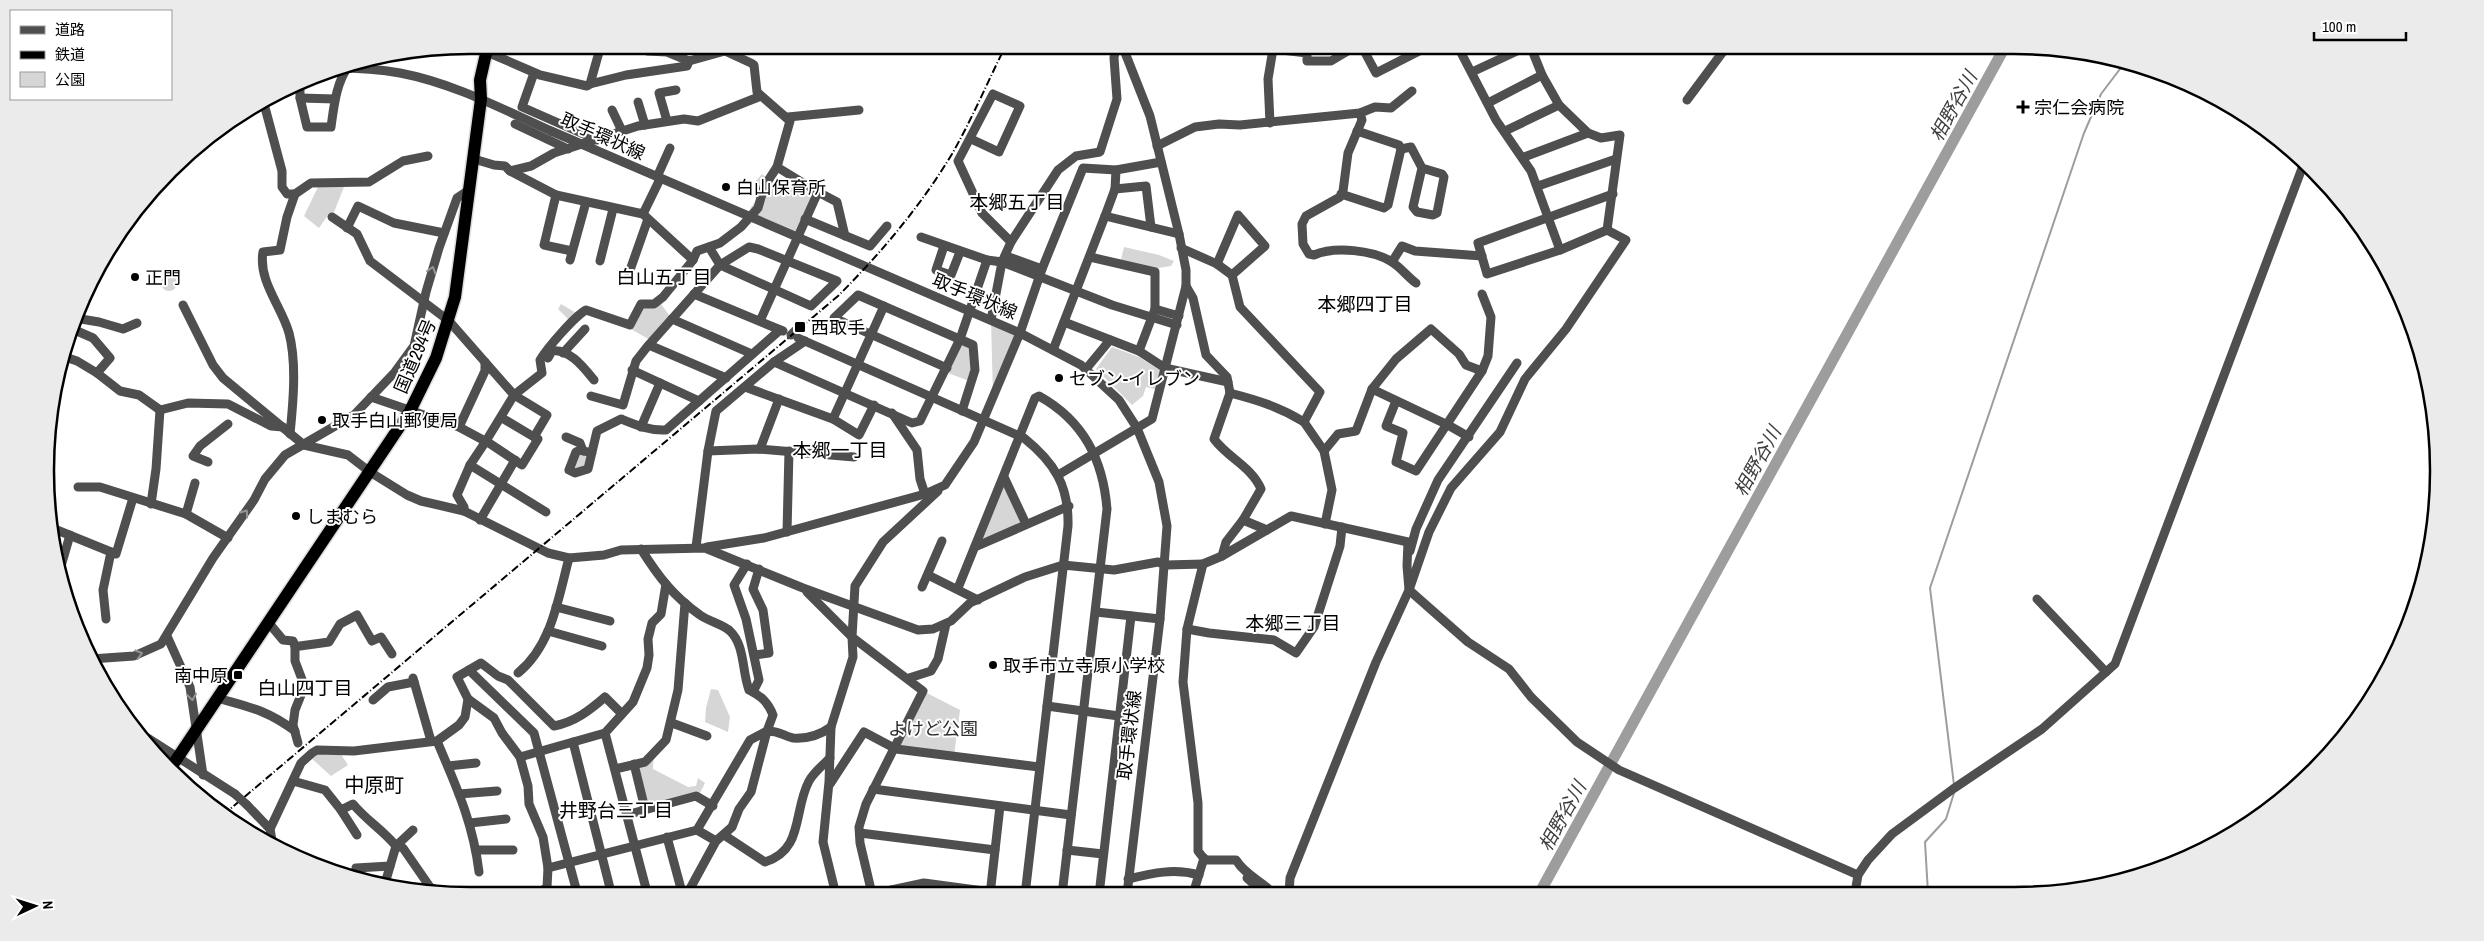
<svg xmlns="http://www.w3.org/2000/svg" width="2484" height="941" viewBox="0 0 2484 941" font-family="'Archivo Narrow','Noto Sans JP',sans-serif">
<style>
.green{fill:#d6d6d6}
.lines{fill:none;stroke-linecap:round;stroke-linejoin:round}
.stream{stroke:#9d9d9d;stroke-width:2}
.river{stroke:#9d9d9d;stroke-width:11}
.highway-casing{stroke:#dbdbdb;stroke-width:15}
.minor{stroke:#4f4f4f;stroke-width:9}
.highway{stroke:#000;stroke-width:12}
.rail{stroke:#000;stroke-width:2;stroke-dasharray:8 2.5 1 2.5;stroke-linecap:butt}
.minor-bridge{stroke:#4f4f4f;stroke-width:9}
.oneway{stroke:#959595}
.poi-dot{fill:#000;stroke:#fff;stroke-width:2}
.labels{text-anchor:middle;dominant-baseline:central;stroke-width:4;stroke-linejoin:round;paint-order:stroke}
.poi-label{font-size:18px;fill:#000;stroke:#fff;text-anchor:start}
.street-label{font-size:18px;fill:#000;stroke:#fff}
.park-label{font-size:18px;fill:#2d2d2d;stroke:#fff}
.water-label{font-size:19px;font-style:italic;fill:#3e3e3e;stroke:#fff}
.neighbourhood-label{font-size:19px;fill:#000;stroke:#fff}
.quarter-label{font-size:20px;fill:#000;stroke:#fff}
.rim{fill:none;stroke:#000;stroke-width:2.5}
</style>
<rect width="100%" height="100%" fill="#fff"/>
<g class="green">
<polygon points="762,174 781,190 788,178 812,195 795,232 748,212 756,200 754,183"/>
<polygon points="318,187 344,187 332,217 328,215 319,228 304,216"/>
<polygon points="1124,247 1159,255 1174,261 1171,266 1158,268 1152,272 1120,264"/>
<circle cx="169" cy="283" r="8"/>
<polygon points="658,300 672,319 652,341 624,325 643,303"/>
<polygon points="561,304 578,314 572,323 558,309"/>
<polygon points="991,320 1020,333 993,397"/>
<polygon points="960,339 973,345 972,382 945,372"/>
<polygon points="1112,347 1139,357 1161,371 1158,390 1146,387 1143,396 1132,405 1096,369"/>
<polygon points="579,454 587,454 586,467 576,470 573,467"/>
<polygon points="1004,477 1026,524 975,547"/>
<polygon points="711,689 718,690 730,717 728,732 705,722 706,708"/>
<polygon points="923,691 960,710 954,756 896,749"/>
<polygon points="654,748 653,769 688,787 696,786 698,778 705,783 700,793 647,806 639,765"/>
<polygon points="339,751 348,765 331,776 309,756"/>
</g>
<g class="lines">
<g class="stream">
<polyline points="1954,785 1930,588 2084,133 2101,94 2126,61"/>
<polyline points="1928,893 1925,842 1946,819 1954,793"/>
</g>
<polyline class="river" points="1539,894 2006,45"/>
<g class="highway-casing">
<polyline id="highway" points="172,766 410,411 436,358 455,297 481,99 480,80 488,45"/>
</g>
<g class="minor">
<polyline points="601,45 590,84 626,75 687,66 689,61"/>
<polyline points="626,45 647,51 667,52 689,61 725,51 751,63 754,65 757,92 790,121 777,167 818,192 760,321"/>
<polyline points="1361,45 1376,73 1431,45"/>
<polyline points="1457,45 1496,120 1531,171 1560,250"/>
<polyline points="494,55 540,75 587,86 590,84"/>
<path d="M334 68C356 68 378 69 400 73 453 83 502 109 551 131"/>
<polyline points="1472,72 1530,45 1542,75 1559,105 1588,133 1601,138 1620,135 1607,230"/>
<polyline points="534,73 522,107 597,140"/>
<path d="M300 83V98L307 127H331C334 106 336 83 349 65"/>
<polyline points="300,98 335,99"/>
<polyline points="263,100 282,171 282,187 287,194 295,194"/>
<polyline points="1687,100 1728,45"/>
<polyline points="638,102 645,125"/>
<polyline points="1488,103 1542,75"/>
<polyline points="612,110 622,131"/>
<path d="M1360 113 1362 120 1348 153 1343 191 1340 197 1306 216 1302 224 1303 244 1309 254 1314 255C1335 246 1373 250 1392 262 1400 267 1408 277 1416 283"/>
<polyline points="788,117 859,110"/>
<polyline points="667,121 659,93 676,90"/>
<polyline points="1270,123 1268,79 1273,49 1307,53 1307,61 1331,61 1358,45"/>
<polyline points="515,124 568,149"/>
<polyline points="1505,131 1559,105"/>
<polyline points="971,139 999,152 1020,106 993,94 958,161 982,213 1011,242"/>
<polyline points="1157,146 1195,127 1219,124 1240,125 1360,113 1375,107 1391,108 1412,91"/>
<polyline points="593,149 1020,333 1081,365 1119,400 1137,428 1159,482 1167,526 1160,619 1127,894"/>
<polyline points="1401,149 1411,147 1422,168 1413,207 1417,212 1433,215 1437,213 1444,177 1442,174 1422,168"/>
<polyline points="1524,157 1588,133"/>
<polyline points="474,159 494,165 505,166 510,171 531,166 554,153 638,126 684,119 698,121 761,96"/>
<polyline points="510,171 556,195 643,214 660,179"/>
<polyline points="657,177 670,148"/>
<polyline points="1538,186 1616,159"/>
<polyline points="1115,189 1116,170"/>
<polyline points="818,192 837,202 845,236"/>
<polyline points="1341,194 1384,208 1388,205 1401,149 1399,145 1357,131"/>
<polyline points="556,195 544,245 572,251"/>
<polyline points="1105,216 1115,189 1146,186 1151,227"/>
<path d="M332 217 357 234 370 261 449 321 514 395 547 415 534 437 538 439 522 465 486 441 514 395 542 373 540 360C548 347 574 317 586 310L630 325 641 304H654L663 297 693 260 643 214"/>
<polyline points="805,219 870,246 887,226"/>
<polyline points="347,228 358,206 394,223 444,233"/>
<polyline points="1607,230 1560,250 1487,274 1478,243 1613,194"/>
<polyline points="921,237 987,260"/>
<polyline points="944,246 936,270 951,275 960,252"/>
<polyline points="1181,248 1217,264 1232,275 1240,307 1320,392 1304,422 1324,451 1332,490 1325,524"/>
<polyline points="1006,256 1042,269"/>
<polyline points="1090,257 1155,272 1155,309"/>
<polyline points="570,260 586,202"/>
<polyline points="693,260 697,251 720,243 741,227 758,208 764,187 777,167"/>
<polyline points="600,261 613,209"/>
<polyline points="1392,262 1402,246 1415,251 1482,256"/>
<polyline points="1217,264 1238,215 1265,246 1232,275"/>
<polyline points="629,273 648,219"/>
<path d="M1186 286 1193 298 1206 355 1227 377 1230 393 1214 439C1228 458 1252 467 1261 489L1243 520 1226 542 1222 556"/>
<polyline points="694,294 783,331"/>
<path d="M183 305 213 365 223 378 304 445 348 455 370 472 407 495 421 501 464 511 548 553 569 558 604 555 621 550 705 548 803 588 918 630 933 629 951 621 970 603 1025 577 1063 565 1114 570 1158 562 1166 565 1203 564 1187 629 1183 682 1198 803V851L1205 860H1236C1246 876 1261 880 1274 894"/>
<polyline points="75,318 99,322 123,329 137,323"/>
<polyline points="672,319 752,354"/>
<polyline points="991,320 1002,262 1011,242 1058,170 1076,156 1100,152 1117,99 1114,58 1116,45"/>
<polyline points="1064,322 1139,351 1165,368 1228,382"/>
<polyline points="791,335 795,331"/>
<path d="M798 338 1024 438C1055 463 1069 486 1068 526L1025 895"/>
<polyline points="649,345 726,378"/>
<polyline points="1053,350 1105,216 1179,234"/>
<polyline points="1139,351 1155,309 1179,316"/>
<polyline points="563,353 585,329"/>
<polyline points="62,356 77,361 97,373 110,358 93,338 70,328"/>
<path d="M548 358 552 351C569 348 584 368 594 380"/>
<polyline points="774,362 912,423 920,421 960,339 987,260 1002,262 1112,305 1177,325"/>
<polyline points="947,368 834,318 858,295 973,345 975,370 962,411"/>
<polyline points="1086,369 1110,340"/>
<polyline points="632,370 699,401"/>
<polyline points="97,373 120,391 139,395 160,410"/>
<polyline points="745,387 833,419 884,306"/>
<polyline points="1372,389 1448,425 1469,437"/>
<path d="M1230 393C1257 400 1280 407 1304 422"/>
<polyline points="591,396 623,405 636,361 647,347 720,265 749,247 758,249 837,281 811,306 720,265 709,247"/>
<polyline points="371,397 459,427 485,441"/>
<polyline points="1396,401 1386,426 1403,433 1396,462 1416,471 1482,371 1488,356 1491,317 1482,294"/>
<polyline points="160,410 188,403 228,404 271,426 283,427"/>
<polyline points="892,413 917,450 920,479 925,494"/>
<polyline points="502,418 534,437"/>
<polyline points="833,419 859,435 874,405"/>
<polyline points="459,427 485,371 485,362"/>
<polyline points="641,427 660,383"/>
<path d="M290 434C293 404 297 363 289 333 282 307 258 281 263 252L280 250 287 217 295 194 311 183 369 182 403 161 428 156"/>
<polyline points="566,437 580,443 583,451"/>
<polyline points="760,449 779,399"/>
<polyline points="708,451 758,449 854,457"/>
<polyline points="1324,451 1338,434 1356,431 1372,389 1396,359 1431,329 1459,354 1466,365 1482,371"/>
<path d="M592 453 580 450 576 452 569 470 575 473 588 469 597 431 621 419C636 425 650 431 666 430L780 330"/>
<polyline points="208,462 193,456 200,446 228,424"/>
<polyline points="470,465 486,441"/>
<polyline points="1058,475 1152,419 1186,286 1186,270 1179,234 1150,116 1122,45"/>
<polyline points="1004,477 1026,524"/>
<polyline points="78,487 100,487 186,514 228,538"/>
<polyline points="151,504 156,469 160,410"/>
<polyline points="464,511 464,507 457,495 470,465 546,512"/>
<polyline points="186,514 195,483"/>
<polyline points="480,520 515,460"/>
<polyline points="1243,520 1267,530"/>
<polyline points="52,528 116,554 133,498"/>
<polyline points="787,532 789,451"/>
<polyline points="696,547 708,451 716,411 774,362 805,341"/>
<polyline points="707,547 764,538 925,494 945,485 974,442 1020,333 1042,269 1083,168 1116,170 1161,162"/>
<polyline points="975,547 1069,506"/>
<polyline points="1410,551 1416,529 1438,480 1517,363"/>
<polyline points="747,564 734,585 746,619 759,680 753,692"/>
<polyline points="1203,564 1222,556 1291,516 1408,542 1407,566 1409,590 1468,642 1509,669 1531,697 1577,742 1619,770 1858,875"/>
<polyline points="59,573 70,535"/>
<polyline points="928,575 978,600"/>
<polyline points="922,587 942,541"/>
<path d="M958 588 1035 398 1039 396C1084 421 1103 460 1107 509L1062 895"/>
<polyline points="807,592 852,637 853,657 831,727 829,782 823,842 836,895"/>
<polyline points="2037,599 2106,672"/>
<polyline points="556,607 610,621"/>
<polyline points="1096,612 1160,619"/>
<polyline points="106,619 103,590 111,552"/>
<polyline points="268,622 283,640 293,641 295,646 300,646 329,642 340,624 357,615 372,641 381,637 392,654"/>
<polyline points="1187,629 1209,633 1274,640 1296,653 1314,627 1340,546 1342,527"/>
<polyline points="548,631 602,646"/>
<polyline points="167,636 190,687 203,775"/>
<polyline points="295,646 295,661 303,682 303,690 295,710 293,725 298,743"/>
<polyline points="755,655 769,653 763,610 753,589 759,569"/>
<polyline points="91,659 134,656 161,644 213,558 254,500 265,479 285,455 354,415 395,372 414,346 426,292 439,248 457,198 469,190"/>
<polyline points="469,670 534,733 578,896"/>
<path d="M518 673C552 645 558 599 569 558"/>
<polyline points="413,678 431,741"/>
<polyline points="909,678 931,671 938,659 946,624"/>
<path d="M217 698C249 707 267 710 295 731"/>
<polyline points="468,699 494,718 502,733 520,757 605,733 633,702 647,668 649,655 648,639 652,623 661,614 666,584"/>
<polyline points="373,700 388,687 414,682"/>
<polyline points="1047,706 1119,716"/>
<polyline points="672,723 707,736"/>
<polyline points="605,733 648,896"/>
<polyline points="143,735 235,794"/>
<path d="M437 741C456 786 473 822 479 872"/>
<polyline points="573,742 612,896"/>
<polyline points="520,757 528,786 529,804 543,837 548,868"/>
<polyline points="634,764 645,809"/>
<polyline points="448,766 476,763"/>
<polyline points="615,769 645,762 666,740 678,690 685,603"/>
<polyline points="293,781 325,790 341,810 357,835"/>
<polyline points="830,784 864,732 896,749 1039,767"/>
<polyline points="873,789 1071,815"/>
<polyline points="459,794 497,791"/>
<polyline points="247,805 270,829 273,846"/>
<path d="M341 810 353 804C366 820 383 830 396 846L386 880 376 883"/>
<polyline points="626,815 696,796 713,806"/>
<polyline points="470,823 506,819"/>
<path d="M270 829 301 763 312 753 317 750 354 751 437 741 459 725 465 717 468 699 457 677 481 663 498 676 508 680 554 726C575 722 590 710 605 697L621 713"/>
<polyline points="413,830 396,846 403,848 430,887"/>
<polyline points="697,830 716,841"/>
<polyline points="860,833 995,850"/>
<path d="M724 835 765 862C804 850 793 811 809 781 814 772 823 765 830 758"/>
<polyline points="667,837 683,896"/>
<polyline points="476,850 513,850"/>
<polyline points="1067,850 1103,854"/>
<polyline points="1247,878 1260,890 1260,894"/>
<path d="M1128 879C1153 873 1174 868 1199 875"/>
<polyline points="356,880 356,868 390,866"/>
<polyline points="419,889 426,886 446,893"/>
<polyline points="1855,893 1858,875 1868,860 1892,834 1953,789 2042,729 2115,664 2304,163"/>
<polyline points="872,894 860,843 859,827 866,804 923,691 852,637 855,586 883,542 938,491"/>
<polyline points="1193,894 1204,858"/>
<polyline points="1289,894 1290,878 1376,662 1409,590 1429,532 1451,488 1500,432 1525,379 1566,329 1626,240 1607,230"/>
<polyline points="868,895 924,883 991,892"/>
<polyline points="990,895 1000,806"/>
<polyline points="1099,895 1131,616"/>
<path d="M509 896 539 893 547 887 548 868 697 830 750 740 767 731 773 715C768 702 761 696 749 690 742 672 745 645 730 631 724 625 708 621 700 615 673 596 658 576 641 549"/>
<path d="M686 896 716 841 732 827 739 809 751 792 767 731C780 731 783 736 793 738 808 739 820 735 831 727"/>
</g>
<use href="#highway" class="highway"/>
<path class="rail" d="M223 815 838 296C881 253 920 207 952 154 972 119 988 81 1006 45"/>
<g class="minor-bridge">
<polyline points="551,131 593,149"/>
<polyline points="235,794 247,805"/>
</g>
</g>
<defs><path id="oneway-chevron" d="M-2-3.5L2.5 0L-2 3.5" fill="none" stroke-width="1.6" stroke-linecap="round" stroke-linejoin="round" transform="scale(1.25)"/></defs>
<g class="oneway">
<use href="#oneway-chevron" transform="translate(432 270) rotate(-73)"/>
<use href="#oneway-chevron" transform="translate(245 513) rotate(-55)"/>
<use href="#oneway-chevron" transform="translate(139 654) rotate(-16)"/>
<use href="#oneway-chevron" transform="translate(192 697) rotate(82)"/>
</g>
<g class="poi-dot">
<path d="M2020.5 99.5h5v5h5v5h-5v5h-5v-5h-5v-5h5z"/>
<circle cx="726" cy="187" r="5"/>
<circle cx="135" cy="277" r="5"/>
<rect x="794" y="321" width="12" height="12" rx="2.5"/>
<circle cx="1059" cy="378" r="5"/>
<circle cx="322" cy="420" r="5"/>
<circle cx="296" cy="516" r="5"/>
<circle cx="993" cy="665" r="5"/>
<rect x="233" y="670" width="10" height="10" rx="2.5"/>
</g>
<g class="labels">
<g class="poi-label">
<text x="2034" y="107">宗仁会病院</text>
<text x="736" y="187">白山保育所</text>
<text x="145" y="277">正門</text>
<text x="811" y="327">西取手</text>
<text x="1069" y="378">セブン-イレブン</text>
<text x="332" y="420">取手白山郵便局</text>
<text x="306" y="516">しまむら</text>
<text x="1003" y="665">取手市立寺原小学校</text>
<text x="228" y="675" text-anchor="end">南中原</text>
</g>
<g class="street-label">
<text transform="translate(603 136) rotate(24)">取手環状線</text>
<text transform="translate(975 296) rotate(23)">取手環状線</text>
<text transform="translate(415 356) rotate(-67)">国道294号</text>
<text transform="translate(1129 735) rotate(-83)">取手環状線</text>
</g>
<g class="park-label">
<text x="933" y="728">よけど公園</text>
</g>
<g class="water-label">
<text transform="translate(1953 106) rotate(-61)">相野谷川</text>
<text transform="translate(1757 461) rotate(-61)">相野谷川</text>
<text transform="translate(1562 816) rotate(-61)">相野谷川</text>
</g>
<g class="neighbourhood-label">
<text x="1017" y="202">本郷五丁目</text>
<text x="664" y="277">白山五丁目</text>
<text x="1365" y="304">本郷四丁目</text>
<text x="840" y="450">本郷一丁目</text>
<text x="1293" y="623">本郷三丁目</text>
<text x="305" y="688">白山四丁目</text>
<text x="616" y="810">井野台三丁目</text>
</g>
<g class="quarter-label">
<text x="374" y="784">中原町</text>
</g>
</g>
<path d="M0 0H2484V941H0ZM470 54H2014A416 416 0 0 1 2430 470V471A416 416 0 0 1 2014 887H470A416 416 0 0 1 54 471V470A416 416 0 0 1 470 54Z" fill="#ebebeb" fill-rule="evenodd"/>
<path class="rim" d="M470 54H2014A416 416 0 0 1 2430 470V471A416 416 0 0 1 2014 887H470A416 416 0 0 1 54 471V470A416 416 0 0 1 470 54Z"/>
<rect x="10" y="10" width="162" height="90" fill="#ffffff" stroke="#999999"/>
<rect x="20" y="26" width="25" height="8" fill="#4f4f4f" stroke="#999999"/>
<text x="55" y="35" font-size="15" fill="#000000">道路</text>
<rect x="20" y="51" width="25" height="8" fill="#000000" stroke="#999999"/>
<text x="55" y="60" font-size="15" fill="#000000">鉄道</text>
<rect x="20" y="72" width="25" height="15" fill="#d6d6d6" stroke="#999999"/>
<text x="55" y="85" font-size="15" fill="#000000">公園</text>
<g transform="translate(35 906) rotate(86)" stroke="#ffffff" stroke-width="4" paint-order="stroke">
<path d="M0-4L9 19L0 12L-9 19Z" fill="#000000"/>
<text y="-8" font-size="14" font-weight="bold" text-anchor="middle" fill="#000000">N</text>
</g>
<path d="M2314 32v8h92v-8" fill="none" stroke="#000000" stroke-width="2.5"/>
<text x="2322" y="32" font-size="15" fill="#000000" stroke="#ffffff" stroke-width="4" paint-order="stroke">100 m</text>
</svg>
